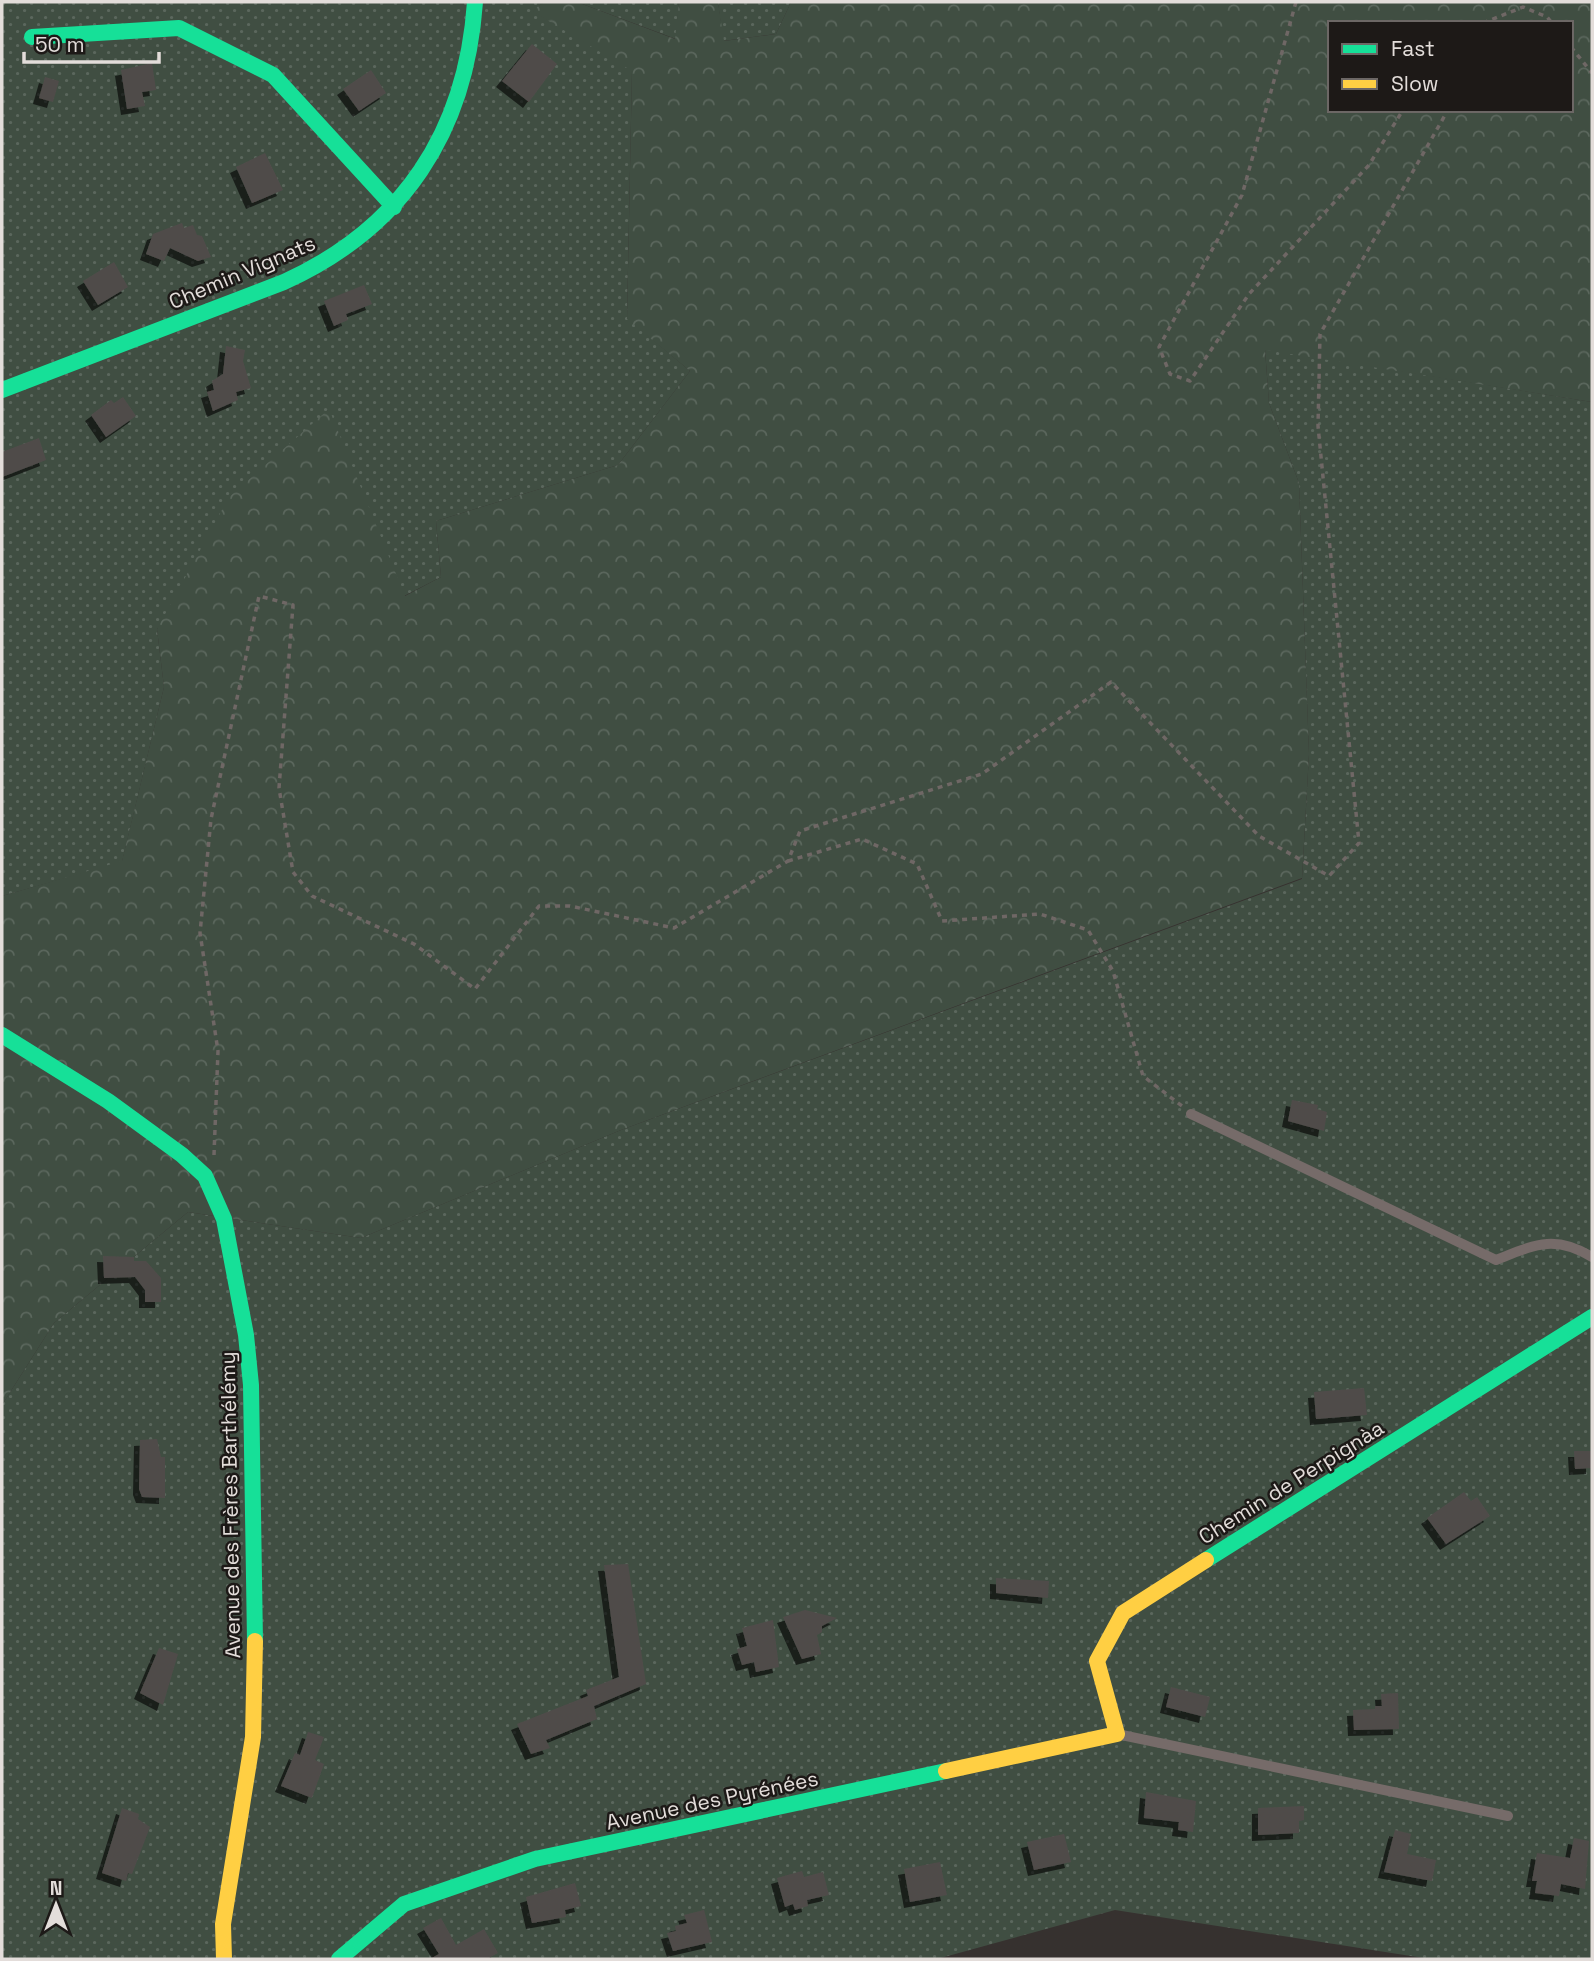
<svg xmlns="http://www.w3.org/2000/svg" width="1594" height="1961" viewBox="0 0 1594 1961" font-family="'Space Grotesk',sans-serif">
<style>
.grass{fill:url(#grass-dots)}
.forest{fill:url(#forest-crowns);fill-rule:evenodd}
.building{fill:#504c4a;filter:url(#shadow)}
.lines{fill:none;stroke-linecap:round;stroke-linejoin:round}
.path{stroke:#6f6765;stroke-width:3.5;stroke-dasharray:5 5;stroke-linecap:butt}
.lane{stroke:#766b69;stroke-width:10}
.fast{stroke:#16e098;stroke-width:16}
.slow{stroke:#ffcf43;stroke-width:16}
.labels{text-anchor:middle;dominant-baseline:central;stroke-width:5;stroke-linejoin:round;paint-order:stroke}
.street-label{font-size:21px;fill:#e3ddda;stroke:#1d1917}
</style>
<defs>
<pattern id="grass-dots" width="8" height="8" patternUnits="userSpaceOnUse" patternTransform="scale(1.75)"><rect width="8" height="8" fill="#404e42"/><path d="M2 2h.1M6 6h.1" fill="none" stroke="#5b675d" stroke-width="1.8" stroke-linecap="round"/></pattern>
<pattern id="forest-crowns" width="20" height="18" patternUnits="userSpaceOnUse" patternTransform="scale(1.75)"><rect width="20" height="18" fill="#404e42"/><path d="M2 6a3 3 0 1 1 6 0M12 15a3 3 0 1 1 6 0" fill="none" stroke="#5b675d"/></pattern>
<filter id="shadow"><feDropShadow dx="-6" dy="6" stdDeviation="0" flood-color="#0009"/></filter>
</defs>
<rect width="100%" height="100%" fill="#36312f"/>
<g class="grass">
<polygon points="2,2 544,2 533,11 632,70 627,318 690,371 618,465 436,521 441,577 404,596 328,410 157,629 164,687 122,862 2,896"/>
<polygon points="577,2 679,2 676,39"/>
<polygon points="718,2 791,2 776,34 723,41"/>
<polygon points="1265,349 1592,402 1592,1959 1430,1959 1115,1910 937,1959 2,1959 2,1405 54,1323 188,1212 361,1238 621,1130 1302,879 1309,754 1299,483 1269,403"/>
</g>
<path class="forest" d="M544 2H577L675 39 679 2H718L724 41 776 34 791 2H1592V402L1265 350 1269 403 1299 483 1309 754 1302 878 621 1130 361 1238 188 1212 54 1323 2 1405V896L122 861 164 687 157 629 229 497 329 409 405 596 441 577 436 521 618 465 690 371 627 319 632 71 532 11ZM1330 23H1571V110H1330Z"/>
<g class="building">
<polygon points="532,44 557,64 529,102 502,81"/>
<polygon points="152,63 156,90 142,92 145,106 127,109 121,70"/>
<polygon points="371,70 386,93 359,111 343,89"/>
<polygon points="45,77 59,81 53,102 39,98"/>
<polygon points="265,153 283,190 252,203 236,167"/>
<polygon points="182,223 184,228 193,225 197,235 202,236 211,257 198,261 170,248 164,261 146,254 153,234"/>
<polygon points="114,262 128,287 98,305 83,281"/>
<polygon points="364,285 372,304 346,314 348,320 334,326 324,301"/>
<polygon points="226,346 245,350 243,361 251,388 236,392 238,400 213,411 207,392 214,390 212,381 223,374"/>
<polygon points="123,397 136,416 106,437 91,415 111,400 114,403"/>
<polygon points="39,438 46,460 2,477 2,452"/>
<polygon points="1292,1100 1318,1105 1317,1109 1327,1112 1324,1131 1288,1121"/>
<polygon points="103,1256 134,1257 134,1261 146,1261 161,1278 161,1302 145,1302 145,1290 135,1277 104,1278"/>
<polygon points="1364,1388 1367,1415 1316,1419 1314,1392"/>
<polygon points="157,1439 161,1457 165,1457 165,1498 142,1497 139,1489 140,1440"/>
<polygon points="1574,1451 1592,1451 1592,1468 1575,1469"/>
<polygon points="1464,1492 1471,1501 1477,1497 1490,1516 1446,1544 1427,1518"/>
<polygon points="628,1564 646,1684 594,1706 597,1719 546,1740 550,1748 531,1754 517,1724 588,1696 586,1690 619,1677 604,1565"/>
<polygon points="996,1578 1049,1581 1048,1598 996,1593"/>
<polygon points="805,1610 837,1618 822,1626 822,1632 817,1635 821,1654 802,1659 783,1617"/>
<polygon points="773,1620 779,1667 756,1672 754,1662 742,1665 737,1649 747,1646 742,1628"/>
<polygon points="159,1648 178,1654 163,1705 140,1693"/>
<polygon points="1171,1687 1210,1697 1205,1717 1166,1707"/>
<polygon points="1398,1693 1399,1729 1354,1730 1353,1710 1375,1709 1375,1706 1382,1706 1381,1694"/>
<polygon points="308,1732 324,1737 315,1760 324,1764 312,1798 281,1786 295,1753 300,1755"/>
<polygon points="1146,1792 1196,1801 1193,1832 1178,1830 1179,1822 1144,1818"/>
<polygon points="1304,1806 1304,1820 1299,1821 1299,1833 1258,1835 1258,1808"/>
<polygon points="122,1808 139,1814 138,1819 150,1827 132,1874 128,1873 126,1881 102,1873"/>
<polygon points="1395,1830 1411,1834 1407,1854 1436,1860 1432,1881 1384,1872"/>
<polygon points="1064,1834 1071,1862 1034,1870 1027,1842"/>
<polygon points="1574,1838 1589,1841 1585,1889 1561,1884 1559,1896 1535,1893 1537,1881 1532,1881 1537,1853 1570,1858"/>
<polygon points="940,1862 947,1895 910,1902 904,1869"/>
<polygon points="802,1871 804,1877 823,1872 829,1895 807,1900 808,1906 795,1910 793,1904 785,1907 777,1878"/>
<polygon points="575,1883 581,1906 565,1910 566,1917 532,1923 526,1897"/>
<polygon points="704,1910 712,1942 673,1951 667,1933 676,1931 675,1926 687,1923 684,1915"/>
<polygon points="441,1918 456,1945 484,1929 498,1953 487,1959 430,1959 439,1954 423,1928"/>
</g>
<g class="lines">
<g class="path">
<polyline points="1296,2 1242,195 1159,347 1170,374 1190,381 1249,294 1369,165 1403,110"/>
<polyline points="1483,23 1523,7 1547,17 1552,23"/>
<polyline points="1571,47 1592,73"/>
<polyline points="788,861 862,839 917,864 942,921 1040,914 1088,930 1113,971 1143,1076 1182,1106"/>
<polyline points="214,1155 218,1051 200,933 211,819 259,596 293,605 279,788 293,872 312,896 414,944 475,989 539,906 570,906 674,928 788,861 800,831 982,774 1111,682 1259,836 1329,876 1359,843 1318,426 1320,334 1448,110"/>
</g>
<g class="lane">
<path d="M1191 1114 1496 1260C1534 1245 1554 1234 1592 1257"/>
<polyline points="1117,1734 1508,1816"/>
</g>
<g class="fast">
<polyline points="32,37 179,28 273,75 394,207"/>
<path d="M2 390 284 282C403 228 466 132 475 2"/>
<polyline points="2,1035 108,1101 182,1155 205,1176 224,1219 246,1335 251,1385 255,1641"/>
<polyline points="1206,1560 1592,1317"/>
<polyline points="339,1959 404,1904 535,1859 946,1771"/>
</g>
<g class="slow">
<polyline points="946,1771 1117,1734 1097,1661 1123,1613 1206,1560"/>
<polyline points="224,1959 223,1924 253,1737 255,1641"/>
</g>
</g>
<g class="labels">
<g class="street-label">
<text transform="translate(242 272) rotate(-23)">Chemin Vignats</text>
<text transform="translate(1291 1482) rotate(-32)">Chemin de Perpignàa</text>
<text transform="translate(230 1505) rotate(-91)">Avenue des Frères Barthélémy</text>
<text transform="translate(712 1800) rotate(-12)">Avenue des Pyrénées</text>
</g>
</g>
<rect width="1594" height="1961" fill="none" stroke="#e3ddda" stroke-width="7"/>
<rect x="1328" y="21" width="245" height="91" fill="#1d1917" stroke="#6c6765" stroke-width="2"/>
<rect x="1342" y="44" width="35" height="10" fill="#16e098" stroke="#6c6765" stroke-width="2"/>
<text x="1391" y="56" font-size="21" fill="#e3ddda">Fast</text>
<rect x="1342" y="79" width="35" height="10" fill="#ffcf43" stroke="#6c6765" stroke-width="2"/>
<text x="1391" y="91" font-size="21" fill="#e3ddda">Slow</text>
<g transform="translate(56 1905)" stroke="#1d1917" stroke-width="5" paint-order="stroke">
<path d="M0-5L12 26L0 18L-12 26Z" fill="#e3ddda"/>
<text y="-10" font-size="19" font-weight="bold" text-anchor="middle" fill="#e3ddda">N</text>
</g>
<path d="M24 52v10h135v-10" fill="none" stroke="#e3ddda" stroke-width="3.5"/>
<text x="35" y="52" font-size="21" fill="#e3ddda" stroke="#1d1917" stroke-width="5" paint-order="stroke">50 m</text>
</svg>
